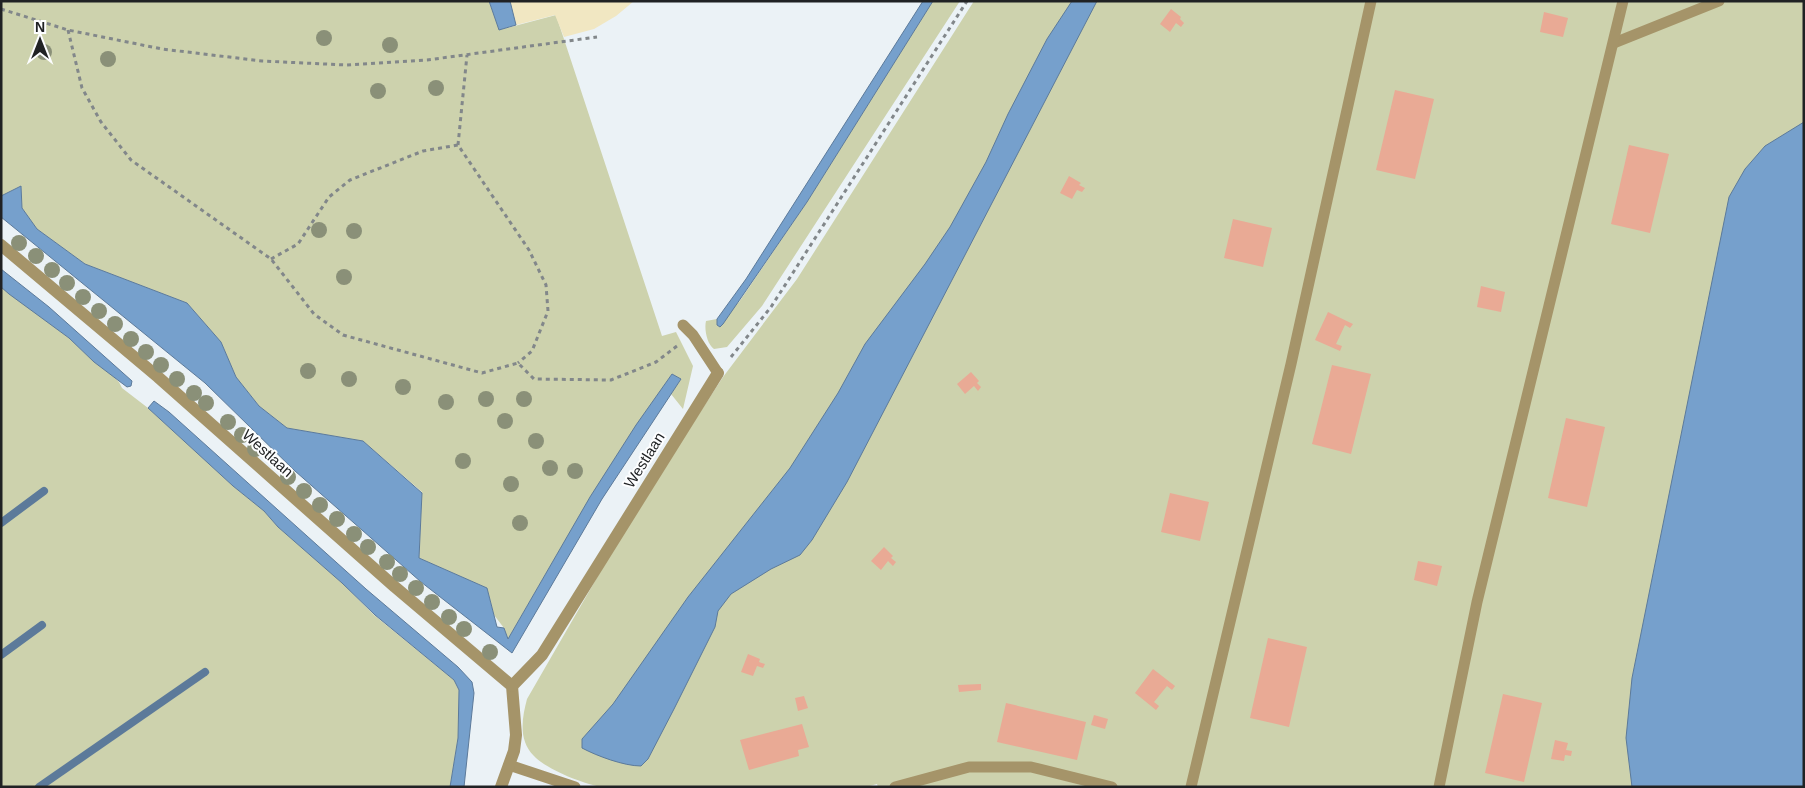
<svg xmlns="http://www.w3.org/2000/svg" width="1805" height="788" viewBox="0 0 1805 788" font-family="Helvetica,sans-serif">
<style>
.green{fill:#cdd2ad}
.sand{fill:#f1e7c2}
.water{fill:#76a0cc;stroke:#5c7a9a}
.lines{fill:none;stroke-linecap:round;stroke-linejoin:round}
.stream{stroke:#5c7a9a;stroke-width:8}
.building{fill:#e9aa95}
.path{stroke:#82878a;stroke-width:3;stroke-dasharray:4 4;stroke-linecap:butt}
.lane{stroke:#a59469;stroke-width:11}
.street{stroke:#a59469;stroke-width:12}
.tree{fill:#8a9078}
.labels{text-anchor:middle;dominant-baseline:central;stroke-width:4;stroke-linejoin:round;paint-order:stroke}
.street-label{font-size:15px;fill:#202224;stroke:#fdfeff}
</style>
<rect width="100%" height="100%" fill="#ebf2f6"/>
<g class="green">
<path d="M1 1H489L499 30 556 15 662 336 676 332 693 366 683 409 671 394 681 379 672 374C612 459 560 549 508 639L504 628 494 615 487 588 419 558 422 492 363 441 287 428 259 406 236 377 221 342 187 303 85 264 37 229 22 208 21 186 1 196Z"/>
<path d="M933 1H960L762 306 727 347 714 349C707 344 704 329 706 321L717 319V320L739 302 807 202Z"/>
<path d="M974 1H1804V787H878L877 784 866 787C806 787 746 787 686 787 660 787 628 788 603 787 585 785 546 769 534 756 518 740 522 718 527 699L632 517 723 377 797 279Z"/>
<polygon points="1,287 69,338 94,362 112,375 119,382 122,388 148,408 233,486 264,511 278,527 342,583 374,615 454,680 459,690 458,738 450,787 1,787"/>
</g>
<polygon class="sand" points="510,1 634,1 616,16 594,29 564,37 555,15 516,25"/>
<g class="water">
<polygon points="489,1 510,1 516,25 499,30"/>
<polygon points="923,1 933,1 807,202 723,324 720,327 717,325 717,319 746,279"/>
<path d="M1072 1H1097L847 482 812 540 800 555 771 569 731 594 718 611 715 627 674 709 648 759 641 766C624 766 597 756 582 748V739L613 704 688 597 790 468 838 393 865 344 925 264 950 227 986 162 1008 114 1047 39Z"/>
<polygon points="1804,122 1804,787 1632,787 1626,738 1632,678 1729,197 1745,169 1765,146"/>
<polygon points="21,186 22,208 37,229 85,264 187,303 221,342 236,377 259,406 287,428 363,441 422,493 419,558 487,588 497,627 504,628 508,639 590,497 636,425 672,374 681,379 602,499 512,653 421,582 295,471 205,383 1,217 1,196"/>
<polygon points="1,269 49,307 132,381 131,386 127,387 94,362 69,338 9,294 1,287"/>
<polygon points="154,401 169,412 366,589 458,667 472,682 474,693 464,787 450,787 458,738 459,690 454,680 375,615 342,583 278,527 264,511 233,486 148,408"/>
</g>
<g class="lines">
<g class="stream">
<polyline points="1,523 44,491"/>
<polyline points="1,655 42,625"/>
<polyline points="39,787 205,672"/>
</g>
</g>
<g class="building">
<polygon points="1171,9 1181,17 1180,19 1184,23 1181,27 1176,23 1170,32 1160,24"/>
<polygon points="1544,12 1568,18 1563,37 1540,32"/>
<polygon points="1395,90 1434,99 1415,179 1376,170"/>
<polygon points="1629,145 1669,154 1650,233 1611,224"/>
<polygon points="1069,176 1081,183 1079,185 1085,188 1082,192 1077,190 1072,199 1060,193"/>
<polygon points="1233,219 1272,228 1263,267 1224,258"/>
<polygon points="1481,286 1505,292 1501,312 1477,307"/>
<polygon points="1328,312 1353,324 1350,328 1345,325 1336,344 1342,346 1340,351 1315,340"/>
<polygon points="1332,365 1371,374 1351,454 1312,444"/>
<polygon points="971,372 979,381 977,383 981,387 978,391 974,386 965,394 957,384"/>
<polygon points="1566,418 1605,427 1587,507 1548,498"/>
<polygon points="1170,493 1209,502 1200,541 1161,532"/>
<polygon points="884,547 893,556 891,558 896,562 893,566 888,561 881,570 871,561"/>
<polygon points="1418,561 1442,566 1437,586 1414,580"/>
<polygon points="1268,638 1307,647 1289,727 1250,718"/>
<polygon points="748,654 760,659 759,662 765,664 763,668 757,666 753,676 741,672"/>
<polygon points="1153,669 1175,686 1172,690 1167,686 1154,702 1159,706 1156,710 1135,693"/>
<polygon points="981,684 981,690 959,692 958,685"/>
<polygon points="1503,694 1542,703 1524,782 1485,773"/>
<polygon points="804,696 808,708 798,711 795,698"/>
<polygon points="1006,703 1086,722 1077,760 997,742"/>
<polygon points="1094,715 1108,719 1105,729 1091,725"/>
<polygon points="802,724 809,747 798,750 799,756 749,770 740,740"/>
<polygon points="1555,740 1568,743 1566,750 1572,751 1571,756 1565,755 1564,761 1551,759"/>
</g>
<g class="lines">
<g class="path">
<polyline points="1,9 68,30 162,49 262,61 346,65 427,60 597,37"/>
<polyline points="68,30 82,88 101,122 131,160 271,259 314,314 343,335 482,373 518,363 534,379 611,380 656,362 677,346"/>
<polyline points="458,145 467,55"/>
<polyline points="271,259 298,244 329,197 350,180 423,151 458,145 529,250 546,285 548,311 532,351 518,363"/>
<polyline points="731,357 771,307 967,1"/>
</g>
<g class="lane">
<polyline points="1614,43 1719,1"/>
<polyline points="683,325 693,335 718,373"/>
<polyline points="509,765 575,787"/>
<polyline points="895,787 969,767 1031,767 1112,787"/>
<polyline points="1191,787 1291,364 1371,1"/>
<polyline points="1439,787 1477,602 1623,1"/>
</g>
<g class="street">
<polyline points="1,245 158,377 395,587 512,686 516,735 514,751 501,787"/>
<polyline points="512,686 542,655 718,373"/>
</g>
</g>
<g class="tree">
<circle cx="324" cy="38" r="8"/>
<circle cx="390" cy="45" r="8"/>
<circle cx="44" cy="52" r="8"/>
<circle cx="108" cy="59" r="8"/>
<circle cx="436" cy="88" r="8"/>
<circle cx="378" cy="91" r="8"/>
<circle cx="319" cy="230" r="8"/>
<circle cx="354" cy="231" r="8"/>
<circle cx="19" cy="243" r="8"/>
<circle cx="36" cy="256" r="8"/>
<circle cx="52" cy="270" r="8"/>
<circle cx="344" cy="277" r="8"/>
<circle cx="67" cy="283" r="8"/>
<circle cx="83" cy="297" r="8"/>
<circle cx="99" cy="311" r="8"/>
<circle cx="115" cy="324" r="8"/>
<circle cx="131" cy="339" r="8"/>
<circle cx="146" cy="352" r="8"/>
<circle cx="161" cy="365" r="8"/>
<circle cx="308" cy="371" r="8"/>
<circle cx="177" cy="379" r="8"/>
<circle cx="349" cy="379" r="8"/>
<circle cx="403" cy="387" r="8"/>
<circle cx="194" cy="393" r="8"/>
<circle cx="486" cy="399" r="8"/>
<circle cx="524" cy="399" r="8"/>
<circle cx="446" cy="402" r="8"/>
<circle cx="206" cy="403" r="8"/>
<circle cx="505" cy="421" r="8"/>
<circle cx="228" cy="422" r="8"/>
<circle cx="242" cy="435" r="8"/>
<circle cx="536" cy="441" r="8"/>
<circle cx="255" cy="449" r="8"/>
<circle cx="463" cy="461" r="8"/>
<circle cx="550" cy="468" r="8"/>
<circle cx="575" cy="471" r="8"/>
<circle cx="288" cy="477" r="8"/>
<circle cx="511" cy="484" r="8"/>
<circle cx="304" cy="491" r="8"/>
<circle cx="320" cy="505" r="8"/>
<circle cx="337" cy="519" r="8"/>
<circle cx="520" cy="523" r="8"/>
<circle cx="354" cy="534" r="8"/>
<circle cx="368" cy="547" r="8"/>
<circle cx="387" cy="562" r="8"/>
<circle cx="400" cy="574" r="8"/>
<circle cx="416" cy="588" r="8"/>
<circle cx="432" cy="602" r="8"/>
<circle cx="449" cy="617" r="8"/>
<circle cx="464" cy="629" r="8"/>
<circle cx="490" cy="652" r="8"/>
</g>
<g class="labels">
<g class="street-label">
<text transform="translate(268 453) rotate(42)">Westlaan</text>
<text transform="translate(644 460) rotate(-58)">Westlaan</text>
</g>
</g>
<rect width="1805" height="788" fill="none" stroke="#202224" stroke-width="5"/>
<g transform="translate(40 40)" stroke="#fdfeff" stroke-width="4" paint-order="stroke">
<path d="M0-4L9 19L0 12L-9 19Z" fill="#202224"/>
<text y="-8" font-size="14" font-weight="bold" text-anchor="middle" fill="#202224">N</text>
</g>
</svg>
